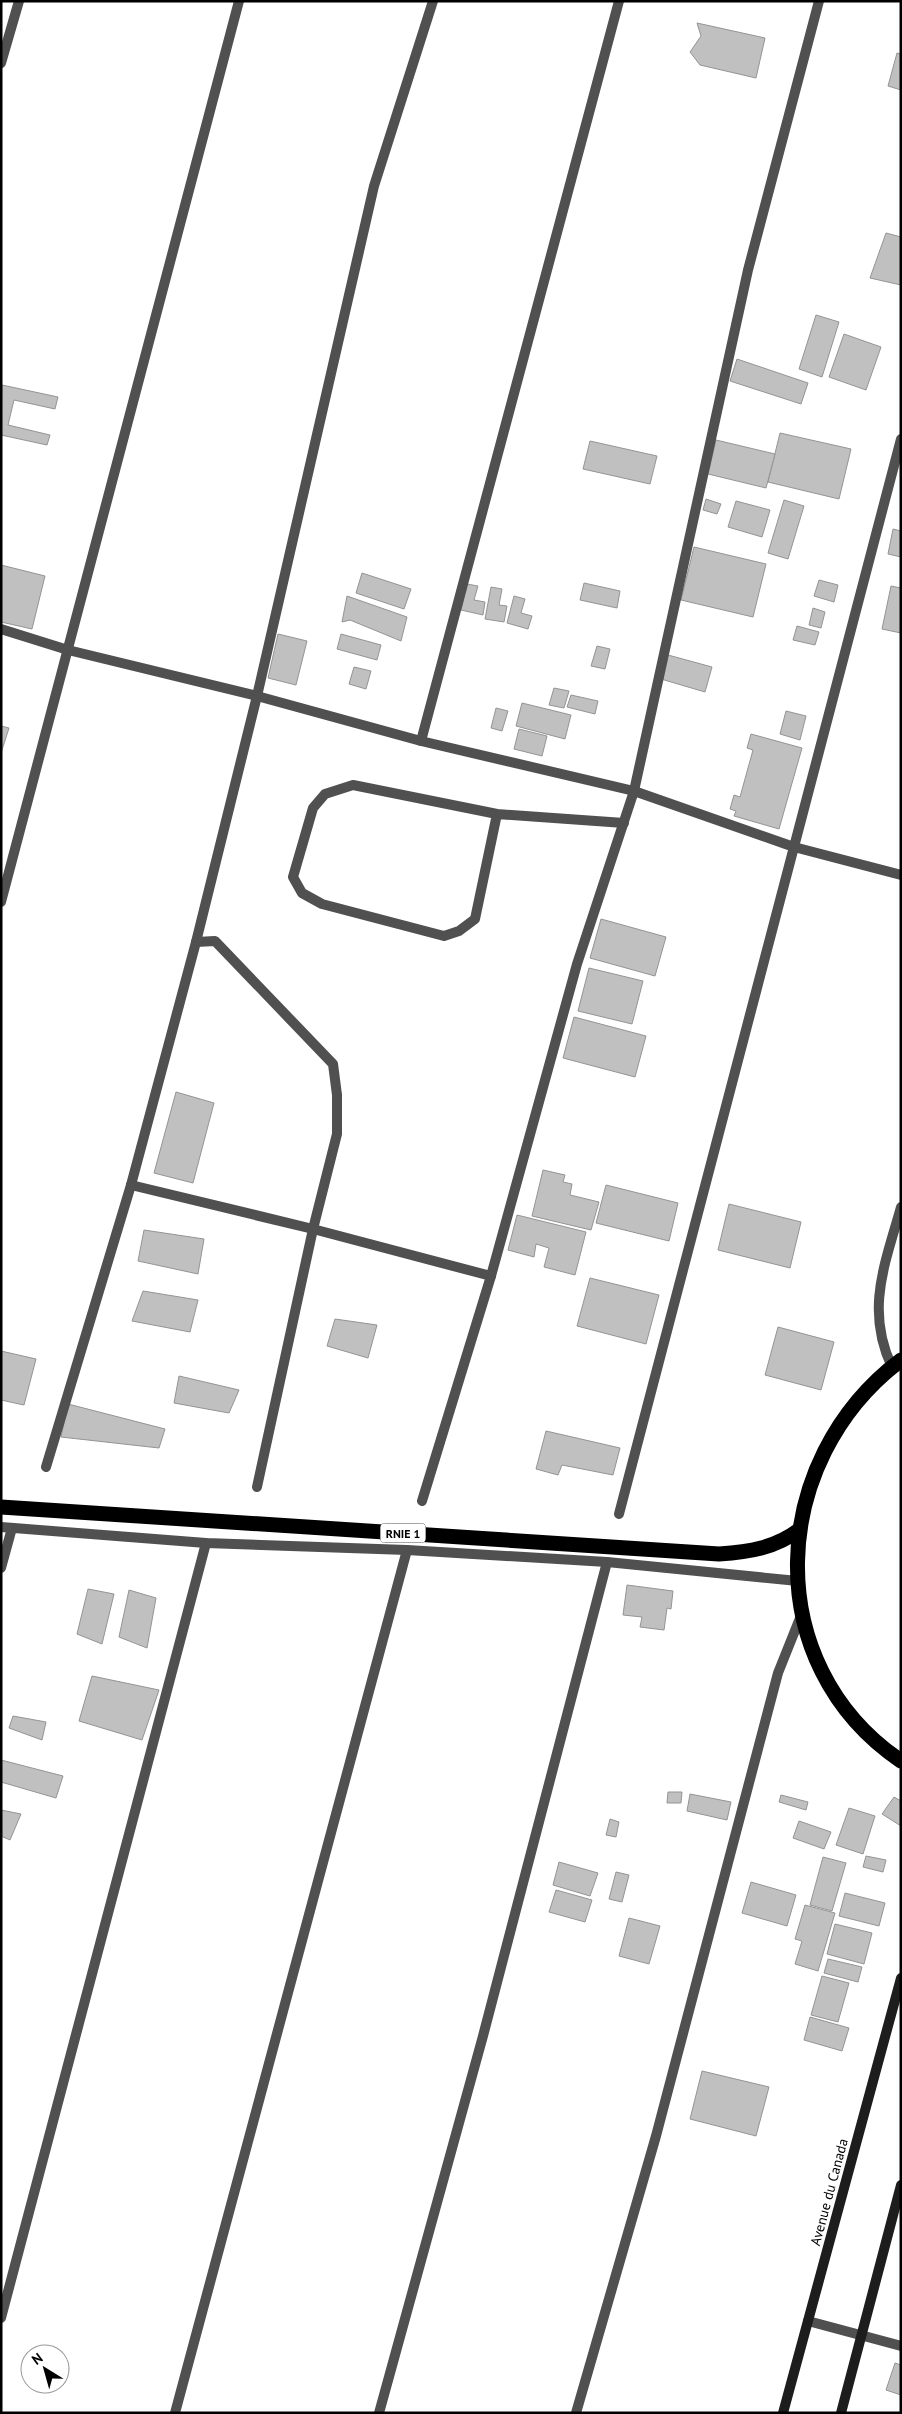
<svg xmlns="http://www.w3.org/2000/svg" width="902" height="2414" viewBox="0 0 902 2414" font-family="'PT Sans',sans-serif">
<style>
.building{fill:#c0c0c0;stroke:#949494}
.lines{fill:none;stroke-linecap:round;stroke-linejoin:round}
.lane{stroke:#505050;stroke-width:10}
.street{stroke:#505050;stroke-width:10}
.secondary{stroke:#1d1d1d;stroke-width:10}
.highway{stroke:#000;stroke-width:15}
.labels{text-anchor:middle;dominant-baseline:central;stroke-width:4;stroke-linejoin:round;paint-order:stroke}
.shield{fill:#fff;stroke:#4c4c4c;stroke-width:1}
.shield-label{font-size:12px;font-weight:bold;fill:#000}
.street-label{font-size:14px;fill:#000;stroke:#fff}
</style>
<rect width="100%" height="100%" fill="#fff"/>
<g class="building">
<polygon points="697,23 765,38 756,78 700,65 690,52 701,36"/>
<polygon points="897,53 901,54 901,90 888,86"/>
<polygon points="886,233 901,237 901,285 870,278"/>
<polygon points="816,315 839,322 822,377 799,369"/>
<polygon points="844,334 881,347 866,390 829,377"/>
<polygon points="737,359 808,383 801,404 730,381"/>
<polygon points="2,385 58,397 55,409 14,400 8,425 50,435 47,445 1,435"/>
<polygon points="780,433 851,449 839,499 768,482"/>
<polygon points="716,440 775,454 766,488 708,474"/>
<polygon points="590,441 657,456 650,484 583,469"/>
<polygon points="706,499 721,504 717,514 703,510"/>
<polygon points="784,500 804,506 788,559 768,553"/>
<polygon points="736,501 770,510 762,537 728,527"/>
<polygon points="893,529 901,531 901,557 888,554"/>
<polygon points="694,547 766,564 753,617 681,600"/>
<polygon points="1,565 45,576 32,629 1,622"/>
<polygon points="362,573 411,589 404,609 356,593"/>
<polygon points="819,580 838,585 834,602 814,596"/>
<polygon points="584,583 620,591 617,608 580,600"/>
<polygon points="467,584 478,586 474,600 485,602 483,615 461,610"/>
<polygon points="891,586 901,588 901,633 882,629"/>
<polygon points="491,587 502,589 499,605 507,606 504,622 485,619"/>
<polygon points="347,596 407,617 401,641 350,620 342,622"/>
<polygon points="514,596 525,599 521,613 532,616 528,629 507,623"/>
<polygon points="813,608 825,612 821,628 809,625"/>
<polygon points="797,626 819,632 815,645 793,640"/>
<polygon points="278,634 307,641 296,685 268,678"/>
<polygon points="341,634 381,645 377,660 337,649"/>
<polygon points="597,646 610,649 605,669 591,666"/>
<polygon points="668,655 712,667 705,692 661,679"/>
<polygon points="354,667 371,671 366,689 349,684"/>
<polygon points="554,688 569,691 564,708 549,705"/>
<polygon points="571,695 598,701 595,714 567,707"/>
<polygon points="522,703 571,715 565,739 516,726"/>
<polygon points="496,708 508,711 502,731 491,728"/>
<polygon points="786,711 806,716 800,740 780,734"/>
<polygon points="1,726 9,728 1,753"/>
<polygon points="519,729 547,736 542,756 514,749"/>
<polygon points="751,734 802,748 779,829 734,816 736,811 730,809 734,795 740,797 753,750 747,748"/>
<polygon points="601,919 666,937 655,976 590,958"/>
<polygon points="589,968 643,981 632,1024 578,1011"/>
<polygon points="574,1017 646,1036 635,1077 563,1058"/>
<polygon points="176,1092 214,1103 193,1183 154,1173"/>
<polygon points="543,1170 565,1175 563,1182 572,1184 570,1195 599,1202 591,1230 532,1216"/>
<polygon points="606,1185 678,1203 669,1241 596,1223"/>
<polygon points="729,1204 801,1222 790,1268 718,1250"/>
<polygon points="517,1215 586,1232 575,1275 544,1267 549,1248 536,1244 534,1257 508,1250"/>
<polygon points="144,1230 204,1239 198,1274 138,1261"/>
<polygon points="590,1278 659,1295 646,1344 577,1326"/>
<polygon points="143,1291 198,1300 190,1332 132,1321"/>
<polygon points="335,1319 377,1325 368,1358 327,1346"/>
<polygon points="778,1327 834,1342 821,1390 765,1375"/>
<polygon points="1,1351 36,1359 24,1405 1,1400"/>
<polygon points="179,1376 239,1390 229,1413 174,1403"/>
<polygon points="68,1404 165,1429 159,1448 61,1437"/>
<polygon points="546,1431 620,1448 613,1475 562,1465 558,1475 536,1469"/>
<polygon points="627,1585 673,1591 671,1609 667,1608 664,1630 640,1627 642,1617 623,1615"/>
<polygon points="88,1589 114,1594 102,1644 77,1634"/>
<polygon points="129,1590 156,1598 147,1648 119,1637"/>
<polygon points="92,1676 159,1690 142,1740 79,1721"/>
<polygon points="13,1716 46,1722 42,1740 9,1728"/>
<polygon points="1,1760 63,1776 56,1798 1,1782"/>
<polygon points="668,1792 682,1792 681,1803 667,1803"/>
<polygon points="690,1794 731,1802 727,1820 687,1811"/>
<polygon points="781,1795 808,1802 806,1810 779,1802"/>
<polygon points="894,1797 901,1801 901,1826 882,1814"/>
<polygon points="849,1808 875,1816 863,1854 836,1845"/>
<polygon points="1,1810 21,1814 10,1840 1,1836"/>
<polygon points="610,1819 619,1822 616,1837 606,1835"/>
<polygon points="799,1821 831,1832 824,1849 793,1838"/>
<polygon points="866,1856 886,1860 883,1872 863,1867"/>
<polygon points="823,1857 846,1863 832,1911 810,1905"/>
<polygon points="559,1862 598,1873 590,1896 553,1885"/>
<polygon points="616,1872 629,1875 622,1902 609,1899"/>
<polygon points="751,1882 796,1895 787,1926 742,1913"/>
<polygon points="556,1890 592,1900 585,1922 549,1912"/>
<polygon points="845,1893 885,1903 879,1926 839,1916"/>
<polygon points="805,1905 835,1913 818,1971 795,1964 802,1941 795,1939"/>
<polygon points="629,1918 660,1926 649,1964 619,1956"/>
<polygon points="835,1924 872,1933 864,1964 827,1954"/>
<polygon points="828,1959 862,1967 858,1982 824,1973"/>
<polygon points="822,1976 849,1983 838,2022 811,2015"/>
<polygon points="810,2017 849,2028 842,2051 804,2040"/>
<polygon points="702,2071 769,2087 756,2136 690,2119"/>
<polygon points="895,2363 901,2365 901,2395 886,2390"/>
</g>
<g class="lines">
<g class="lane">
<polyline points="497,814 475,919 459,931 444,936 322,904 302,893 293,877 313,808 325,794 353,785 497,814 624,823"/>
<polyline points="196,942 215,941 333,1064 337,1095 337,1134 313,1229"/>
</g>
<g class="street">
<polyline points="1,63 19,1"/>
<polyline points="1,629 68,650 257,696 421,741 634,791 794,847 901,875"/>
<polyline points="421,741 619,1"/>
<polyline points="1,902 239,1"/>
<polyline points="131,1185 313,1229 491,1276"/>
<path d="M892 1367C865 1310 885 1264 901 1207"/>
<polyline points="46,1467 131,1185 196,942 257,696 374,186 433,1"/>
<polyline points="257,1487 313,1229"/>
<polyline points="422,1501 491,1276 577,964 634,791 748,270 819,1"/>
<polyline points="619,1514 901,439"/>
<polyline points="1,1527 206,1543 407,1550 607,1562 798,1581"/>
<polyline points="1,1568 12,1528"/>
<polyline points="1,2318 206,1543"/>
<polyline points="808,2321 901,2346"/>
<polyline points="175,2413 407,1550"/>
<polyline points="379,2413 483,2036 607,1562"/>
<polyline points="576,2413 656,2136 778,1673 802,1613"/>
</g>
<g class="secondary">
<polyline points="783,2413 901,1978"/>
<polyline points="841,2413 901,2185"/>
</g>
<g class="highway">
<path d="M901 1360C768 1460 758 1664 901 1761"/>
<path d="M1 1507 719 1554C749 1552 775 1548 799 1530"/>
</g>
</g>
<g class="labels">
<rect class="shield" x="380.5" y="1523.5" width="45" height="19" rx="4"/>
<g class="shield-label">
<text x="403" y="1533">RNIE 1</text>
</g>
<g class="street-label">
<text transform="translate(829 2192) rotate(-75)">Avenue du Canada</text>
</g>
</g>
<rect width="902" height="2414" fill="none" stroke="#000000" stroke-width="5"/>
<g transform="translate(45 2369) rotate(323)"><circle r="24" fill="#ffffff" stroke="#999999"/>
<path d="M0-4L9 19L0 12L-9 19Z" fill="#000000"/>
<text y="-8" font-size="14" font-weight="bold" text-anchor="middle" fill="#000000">N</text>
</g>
</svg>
